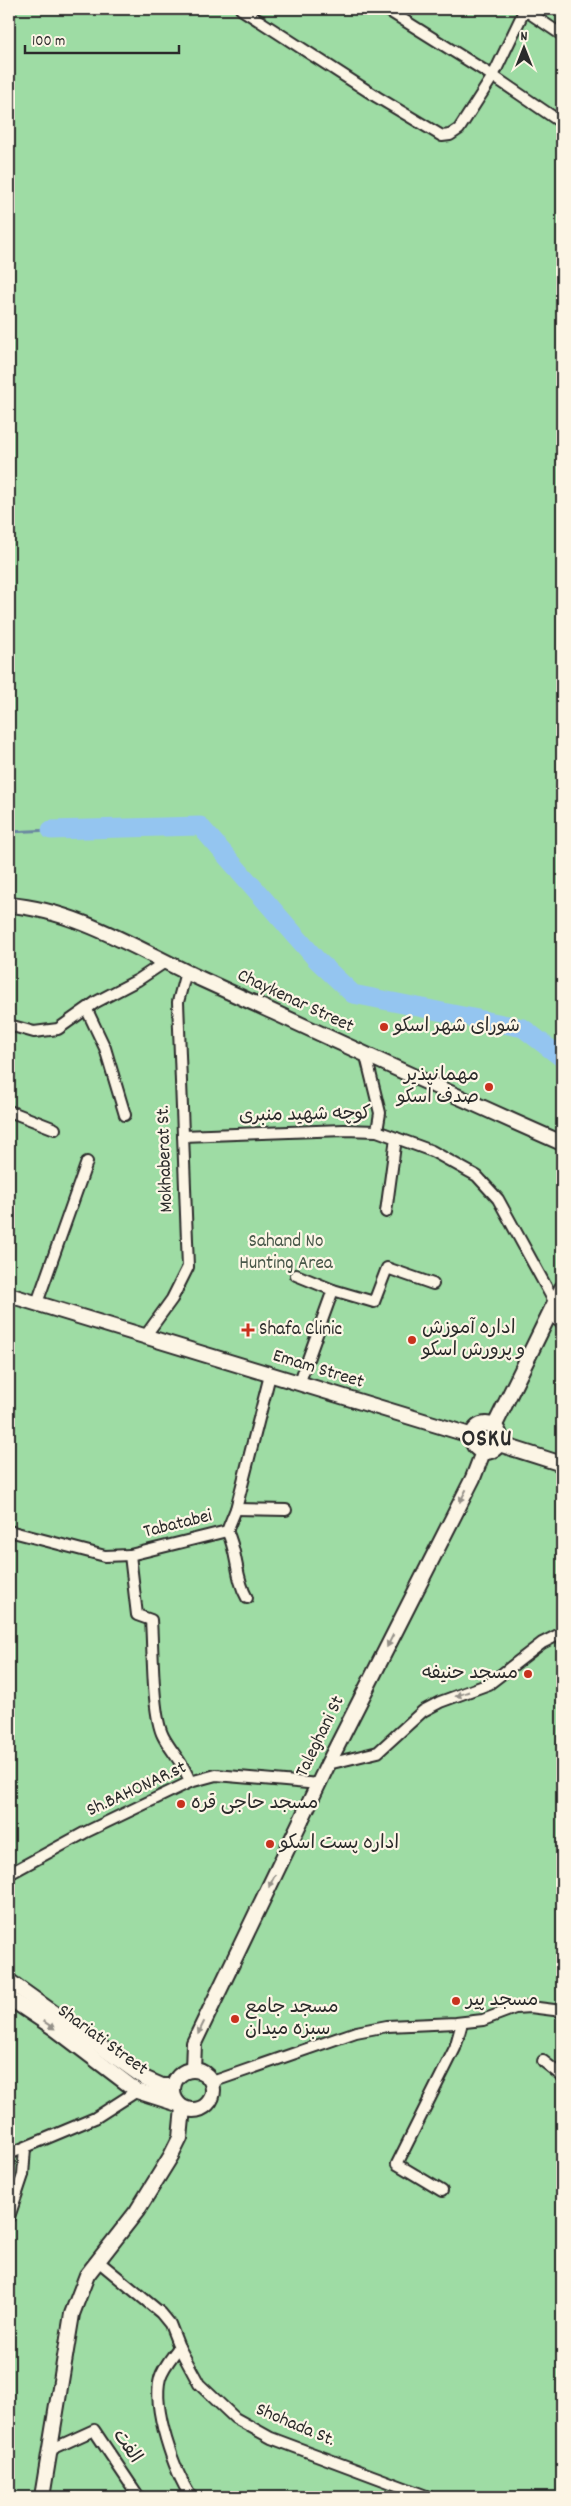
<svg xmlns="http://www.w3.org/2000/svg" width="571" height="2506" viewBox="0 0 571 2506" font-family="Dekko,'Playpen Sans Arabic',sans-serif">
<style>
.green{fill:#9edca4;stroke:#648468}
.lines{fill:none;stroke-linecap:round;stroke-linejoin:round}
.stream{stroke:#6a87a1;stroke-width:3}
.river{stroke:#94c5f0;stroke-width:19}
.street-casing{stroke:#2b2b2b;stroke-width:14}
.secondary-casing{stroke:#2b2b2b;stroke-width:18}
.street{stroke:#fcf5e5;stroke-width:10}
.secondary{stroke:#fcf5e5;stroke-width:14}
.oneway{fill:#949088}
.poi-dot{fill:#c8321e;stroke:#fcf5e5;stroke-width:2}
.labels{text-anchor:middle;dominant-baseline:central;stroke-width:4.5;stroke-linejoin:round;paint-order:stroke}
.street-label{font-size:19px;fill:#2b2b2b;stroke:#fcf5e5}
.poi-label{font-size:19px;fill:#2b2b2b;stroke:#fcf5e5;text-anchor:start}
.park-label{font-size:19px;fill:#485749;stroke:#fcf5e5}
.district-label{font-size:24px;font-weight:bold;letter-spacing:1px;fill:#2b2b2b;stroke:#fcf5e5}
</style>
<rect width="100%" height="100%" fill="#fcf5e5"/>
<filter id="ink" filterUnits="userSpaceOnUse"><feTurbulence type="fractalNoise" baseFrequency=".02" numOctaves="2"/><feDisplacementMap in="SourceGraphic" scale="10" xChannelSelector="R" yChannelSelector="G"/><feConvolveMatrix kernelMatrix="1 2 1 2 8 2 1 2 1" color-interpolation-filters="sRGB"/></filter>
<g filter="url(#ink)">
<rect class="green" x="9" y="9" width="553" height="2488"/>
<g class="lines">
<polyline class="stream" points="9,832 51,830"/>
<polyline class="river" points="51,830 200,826 316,959 353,994 523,1028 562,1058"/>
<g class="street-casing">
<g id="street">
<polyline points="241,9 377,97 442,136 450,135 459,129 493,76 525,9"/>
<polyline points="386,9 493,76 562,123"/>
<polyline points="525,10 562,35"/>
<polyline points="87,1010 105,1048 125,1115"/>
<polyline points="9,1025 34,1032 58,1029 96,1002 138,980 165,962"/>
<polyline points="366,1056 380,1113 377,1131"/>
<polyline points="9,1111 55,1129"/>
<polyline points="183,1136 344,1130 377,1131 432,1151 477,1176 498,1199 555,1303"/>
<polyline points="386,1212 396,1138"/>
<polyline points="296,1275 333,1290 374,1302 387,1268 433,1284"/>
<polyline points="37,1303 87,1162"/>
<polyline points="550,1313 562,1324"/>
<polyline points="146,1335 172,1299 188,1267 178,1002 186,972"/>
<polyline points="299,1384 333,1290"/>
<polyline points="236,1509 286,1510"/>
<polyline points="9,1531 105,1556 130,1555 227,1531 236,1509 270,1375"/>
<path d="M227 1531C238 1552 235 1578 247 1598"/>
<path d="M130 1555 137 1615 151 1620C153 1646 152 1715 163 1736 171 1752 184 1763 190 1782"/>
<polyline points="328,1764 378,1752 423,1711 440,1702 489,1684 542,1643 562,1633"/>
<polyline points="9,1874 84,1833 190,1782 216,1775 319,1784"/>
<polyline points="543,2061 562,2076"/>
<polyline points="212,2082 356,2032 387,2026 456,2023 483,2020 515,2008 530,2007 562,2011"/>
<polyline points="9,2154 95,2118 137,2091"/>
<polyline points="442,2191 397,2164 455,2048 462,2023"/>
<polyline points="9,2217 23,2175 25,2148"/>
<polyline points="98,2261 161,2313 170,2324 179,2347 199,2384 235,2418 271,2438 429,2497"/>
<path d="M179 2347C173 2356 163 2367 160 2378 152 2408 174 2471 191 2497"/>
<polyline points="50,2450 94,2430 139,2497"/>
</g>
</g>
<g class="secondary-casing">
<g id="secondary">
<path d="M9 905C77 910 140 951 201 979 322 1034 441 1090 562 1143"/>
<polyline points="9,1295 473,1436"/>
<circle cx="486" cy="1438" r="14"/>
<polyline points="494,1427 562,1288"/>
<polyline points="499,1444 562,1464"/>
<polyline points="9,1981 146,2079 162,2086 173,2086"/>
<polyline points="9,1998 54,2028 137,2091 178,2104"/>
<circle cx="193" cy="2090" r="20"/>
<polyline points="193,2070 194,2043 328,1764 473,1478 483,1452"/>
<polyline points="42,2497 72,2314 87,2275 137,2211 171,2156 180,2138 183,2108"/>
</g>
</g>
<use href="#street" class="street"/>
<use href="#secondary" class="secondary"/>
</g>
<defs><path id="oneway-solid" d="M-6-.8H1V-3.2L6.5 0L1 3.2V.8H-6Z" transform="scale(1.25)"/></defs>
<g class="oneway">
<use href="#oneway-solid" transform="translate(463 1496) rotate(117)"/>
<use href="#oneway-solid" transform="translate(390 1641) rotate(117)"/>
<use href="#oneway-solid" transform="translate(462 1694) rotate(161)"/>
<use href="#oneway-solid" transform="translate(272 1881) rotate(116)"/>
<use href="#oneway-solid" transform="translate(49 2025) rotate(34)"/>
<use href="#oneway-solid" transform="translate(201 2028) rotate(116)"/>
</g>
</g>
<g class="poi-dot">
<circle cx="384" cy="1027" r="5"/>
<circle cx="489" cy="1087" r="5"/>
<path d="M245.5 1322.5h5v5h5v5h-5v5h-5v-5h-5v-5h5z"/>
<circle cx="412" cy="1340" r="5"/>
<circle cx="528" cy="1674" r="5"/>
<circle cx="181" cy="1804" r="5"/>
<circle cx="270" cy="1844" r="5"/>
<circle cx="456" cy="2001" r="5"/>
<circle cx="235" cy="2019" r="5"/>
</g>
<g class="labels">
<g class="street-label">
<text transform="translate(295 1002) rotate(25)">Chaykenar Street</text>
<text transform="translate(305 1116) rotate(-1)">کوچه شهید منبری</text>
<text transform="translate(166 1159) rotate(-92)">Mokhaberat St.</text>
<text transform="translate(318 1370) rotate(17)">Emam Street</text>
<text transform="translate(178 1525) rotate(-14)">Tabatabei</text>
<text transform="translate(321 1737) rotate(-64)">Taleghani St</text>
<text transform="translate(137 1790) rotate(-25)">Sh.BAHONAR.st</text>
<text transform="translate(102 2041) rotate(36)">Shariati Street</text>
<text transform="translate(295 2426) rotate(23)">Shohada St.</text>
<text transform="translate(126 2447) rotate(56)">الفت</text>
</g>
<g class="poi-label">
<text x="394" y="1027">شورای شهر اسکو</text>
<text x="479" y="1076" text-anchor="end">مهمانپذیر<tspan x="479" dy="22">صدف اسکو</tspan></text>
<text x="422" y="1329">اداره آموزش<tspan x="422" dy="22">و پرورش اسکو</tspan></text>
<text x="259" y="1330">Shafa Clinic</text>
<text x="518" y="1674" text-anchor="end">مسجد حنیفه</text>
<text x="191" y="1804">مسجد حاجی قره</text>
<text x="280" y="1844">اداره پست اسکو</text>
<text x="466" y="2001">مسجد پیر</text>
<text x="245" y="2008">مسجد جامع<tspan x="245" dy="22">سبزه میدان</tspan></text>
</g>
<g class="park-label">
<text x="286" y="1242">Sahand No<tspan x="286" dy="22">Hunting Area</tspan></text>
</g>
<g class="district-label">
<text x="487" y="1440">OSKU</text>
</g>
</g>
<rect width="571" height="2506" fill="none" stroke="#fcf5e5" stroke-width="30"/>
<rect x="15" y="15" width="541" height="2476" fill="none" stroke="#2b2b2b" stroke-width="2" filter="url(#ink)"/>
<g transform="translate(524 48)" stroke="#fcf5e5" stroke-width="4" paint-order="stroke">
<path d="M0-4L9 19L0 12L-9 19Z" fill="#2b2b2b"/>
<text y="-8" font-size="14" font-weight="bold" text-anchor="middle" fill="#2b2b2b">N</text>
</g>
<path d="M25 45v8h154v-8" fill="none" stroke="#2b2b2b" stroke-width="2.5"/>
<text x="32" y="45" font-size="15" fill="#2b2b2b" stroke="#fcf5e5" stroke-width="4" paint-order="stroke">100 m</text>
</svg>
